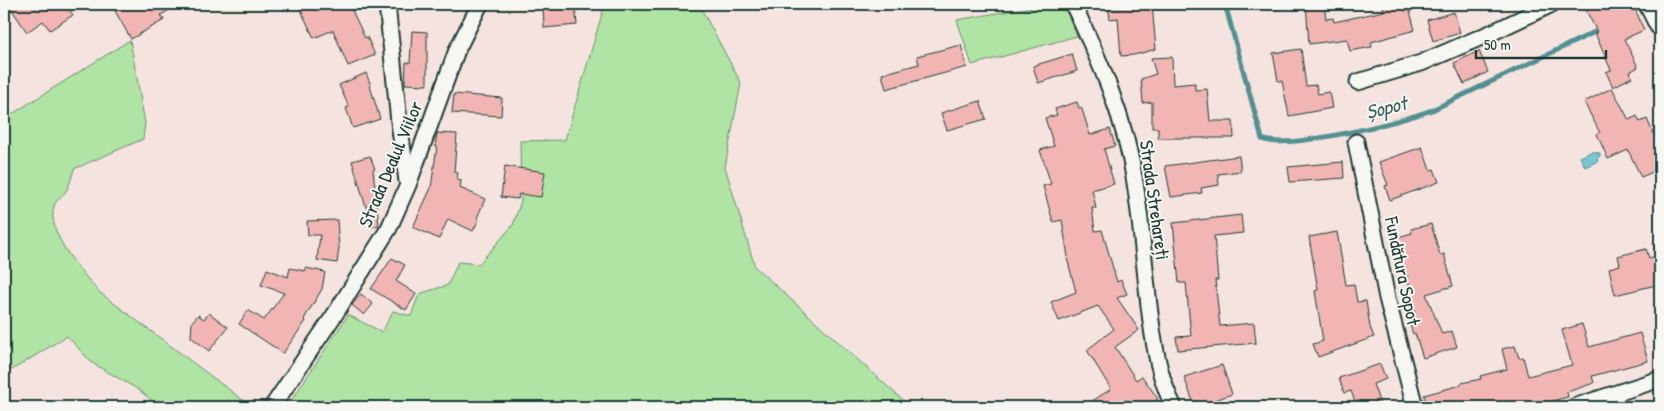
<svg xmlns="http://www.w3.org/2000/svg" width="1664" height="411" viewBox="0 0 1664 411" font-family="'Patrick Hand',sans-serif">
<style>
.green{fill:#afe4a5;stroke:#67906c}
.water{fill:#76c7cf;stroke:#539091}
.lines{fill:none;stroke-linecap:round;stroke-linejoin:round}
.stream{stroke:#539091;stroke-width:5}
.building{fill:#f1b6b3;stroke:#1f3d34}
.street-casing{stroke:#1f3d34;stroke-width:19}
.secondary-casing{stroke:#1f3d34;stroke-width:25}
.street{stroke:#f6f6f2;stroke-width:15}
.secondary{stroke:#f6f6f2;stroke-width:21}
.labels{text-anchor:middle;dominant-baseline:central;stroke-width:4;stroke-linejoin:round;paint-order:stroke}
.street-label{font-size:19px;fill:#1f3d34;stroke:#f6f6f2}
.water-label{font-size:20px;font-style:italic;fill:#35605b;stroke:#f6f6f2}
</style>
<rect width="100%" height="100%" fill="#f4e3df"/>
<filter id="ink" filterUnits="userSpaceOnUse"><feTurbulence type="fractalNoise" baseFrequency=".02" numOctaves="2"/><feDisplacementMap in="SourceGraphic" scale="10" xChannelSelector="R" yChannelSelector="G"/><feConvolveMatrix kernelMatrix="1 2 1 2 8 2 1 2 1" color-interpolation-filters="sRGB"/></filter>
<g filter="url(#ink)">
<g class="green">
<polygon points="605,4 702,4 702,10 741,83 725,167 755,267 907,404 913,407 287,407 348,315 382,332 393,311 411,316 419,294 448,285 458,262 479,264 513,225 521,201 520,141 565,140"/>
<polygon points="1050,4 1063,4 1077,36 972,65 957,20"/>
<path d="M130 40 145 123 143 139 74 169C72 176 70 184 66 191 63 196 56 200 54 206 46 234 82 272 99 292L252 407H160L139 390 92 363 67 336 12 370 4 368V119Z"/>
</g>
<polygon class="water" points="1593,151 1594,152 1600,153 1600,156 1597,158 1598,161 1585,167 1580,157"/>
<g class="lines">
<path class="stream" d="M1225 4 1262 139C1289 151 1401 121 1432 110L1601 29"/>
</g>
<g class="building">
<polygon points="8,4 65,4 73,15 50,30 43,21 27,32"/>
<polygon points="128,4 179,4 161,15 164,20 131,39 115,11"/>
<polygon points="298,4 349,4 365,38 367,37 375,55 348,66 333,30 314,38"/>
<polygon points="543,4 575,4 577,25 544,28"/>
<polygon points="1108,4 1134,4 1134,6 1152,5 1156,49 1134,55 1121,56 1118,18 1110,19"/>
<polygon points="1306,4 1324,4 1326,19 1333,18 1334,22 1384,11 1383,6 1391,4 1408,4 1415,30 1371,42 1372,47 1350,51 1347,39 1309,44"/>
<polygon points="1583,4 1633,4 1644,30 1624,39 1638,67 1630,72 1632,77 1613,87 1606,72 1611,70 1595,33 1597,32"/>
<polygon points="1454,12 1460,33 1433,41 1427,20"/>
<polygon points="412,31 427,32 427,85 405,84 406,62 410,63"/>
<polygon points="961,45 967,67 886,89 882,74 919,64 917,56"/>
<polygon points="1301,49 1306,86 1316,85 1318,94 1329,92 1332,108 1289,116 1282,81 1278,81 1273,53"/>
<polygon points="1479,51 1488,72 1464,84 1454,63"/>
<polygon points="1072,54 1077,71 1038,83 1033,66"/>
<polygon points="1172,57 1173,85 1195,83 1195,90 1207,89 1210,121 1233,121 1234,138 1158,138 1158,128 1152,128 1152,102 1143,103 1141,79 1156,74 1151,58"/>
<polygon points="366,73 371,86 370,86 380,119 353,128 346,108 349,107 339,85"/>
<polygon points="1612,88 1629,120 1637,116 1640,122 1647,119 1660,149 1660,169 1641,177 1628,150 1608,159 1597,134 1600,133 1584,102"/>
<polygon points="454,94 502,98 501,116 452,113"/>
<polygon points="980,101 986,119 947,130 941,113"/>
<polygon points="1077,102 1079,108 1082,109 1090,135 1110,129 1115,146 1104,149 1114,184 1092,190 1096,208 1092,208 1095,231 1102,230 1117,282 1121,280 1127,294 1117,298 1139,330 1115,347 1136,380 1142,376 1158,399 1145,407 1133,407 1128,400 1118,407 1083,407 1111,389 1087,350 1114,329 1098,306 1059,321 1051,302 1076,292 1067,258 1068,257 1062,220 1053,222 1043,186 1051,184 1040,150 1054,146 1045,118 1057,115 1055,109"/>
<polygon points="437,133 457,134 454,172 458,173 457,179 461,180 460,188 485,199 477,218 479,219 473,231 448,219 439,239 413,227 431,188 437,146 435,146"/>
<polygon points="1422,147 1430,170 1434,169 1439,182 1390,200 1385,186 1388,185 1379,162"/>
<polygon points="370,156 375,169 373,170 379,225 372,227 352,161"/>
<polygon points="1239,156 1241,171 1218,174 1219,185 1201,188 1202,193 1171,197 1165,166"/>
<polygon points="1343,162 1344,178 1290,182 1288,167"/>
<polygon points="505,166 545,172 541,197 519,194 518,199 501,197"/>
<polygon points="1241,215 1243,233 1214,236 1218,280 1215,280 1220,326 1254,323 1256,343 1178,350 1176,337 1191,336 1186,283 1179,283 1173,223"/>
<polygon points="337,220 339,248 337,263 317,260 320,235 308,235 307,221"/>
<polygon points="1431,224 1440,255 1444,254 1453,286 1426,294 1442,334 1452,331 1457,347 1423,358 1415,333 1413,334 1407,317 1415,314 1408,279 1395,238 1412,233 1411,229"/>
<polygon points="1337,232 1346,285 1354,284 1357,302 1366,301 1370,327 1374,337 1318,357 1313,344 1323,341 1315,291 1318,290 1309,237"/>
<polygon points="1646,249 1649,258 1658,256 1660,266 1660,284 1615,295 1609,268 1620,265 1618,256"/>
<polygon points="392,258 405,265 396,281 416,294 406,310 371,289"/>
<polygon points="290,268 305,271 306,268 325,272 322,289 304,319 306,321 283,353 239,324 248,310 264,320 284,293 261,285 267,269 288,277"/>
<polygon points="361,294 373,304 364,315 352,305"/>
<polygon points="209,313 228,327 209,351 191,337 192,322 198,315 204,319"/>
<polygon points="1582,324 1589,347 1640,333 1648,361 1592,376 1594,383 1567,392 1568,397 1536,405 1537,407 1427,407 1424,395 1461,385 1461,383 1481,379 1480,376 1507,369 1502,349 1515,346 1519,358 1523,357 1528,376 1572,365 1562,330"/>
<polygon points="1380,364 1386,379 1373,384 1381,407 1357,407 1351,391 1344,393 1339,378"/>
<polygon points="1222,365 1232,394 1195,407 1184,377"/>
</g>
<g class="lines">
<g class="street-casing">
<g id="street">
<polyline points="387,4 399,122 407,181"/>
<path d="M1073 4C1100 61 1126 120 1135 183 1143 233 1145 284 1153 335 1157 360 1162 384 1174 407"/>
<polyline points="1358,82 1421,63 1493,32 1552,4"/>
<polyline points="1356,142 1387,298 1415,407"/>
<polyline points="272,407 337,311 389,228 408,185 457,50 480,4"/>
<polyline points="1574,407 1660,379"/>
</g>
</g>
<g class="secondary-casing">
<polyline id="secondary" points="1650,4 1660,24"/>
</g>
<use href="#street" class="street"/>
<use href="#secondary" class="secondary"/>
</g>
</g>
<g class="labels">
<g class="street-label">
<text transform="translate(390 164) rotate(-67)">Strada Dealul Viilor</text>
<text transform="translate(1155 200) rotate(82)">Strada Strehareți</text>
<text transform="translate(1403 271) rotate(78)">Fundătura Sopot</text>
</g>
<g class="water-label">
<text transform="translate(1386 107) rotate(-14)">Șopot</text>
</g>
</g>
<rect width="1664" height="411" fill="none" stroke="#f6f6f2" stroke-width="20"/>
<rect x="10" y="10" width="1644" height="391" fill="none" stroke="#1f3d34" stroke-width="2" filter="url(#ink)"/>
<path d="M1476 50v8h130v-8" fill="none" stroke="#1f3d34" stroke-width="2.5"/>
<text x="1484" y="50" font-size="15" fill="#1f3d34" stroke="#f6f6f2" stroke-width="4" paint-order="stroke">50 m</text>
</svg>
